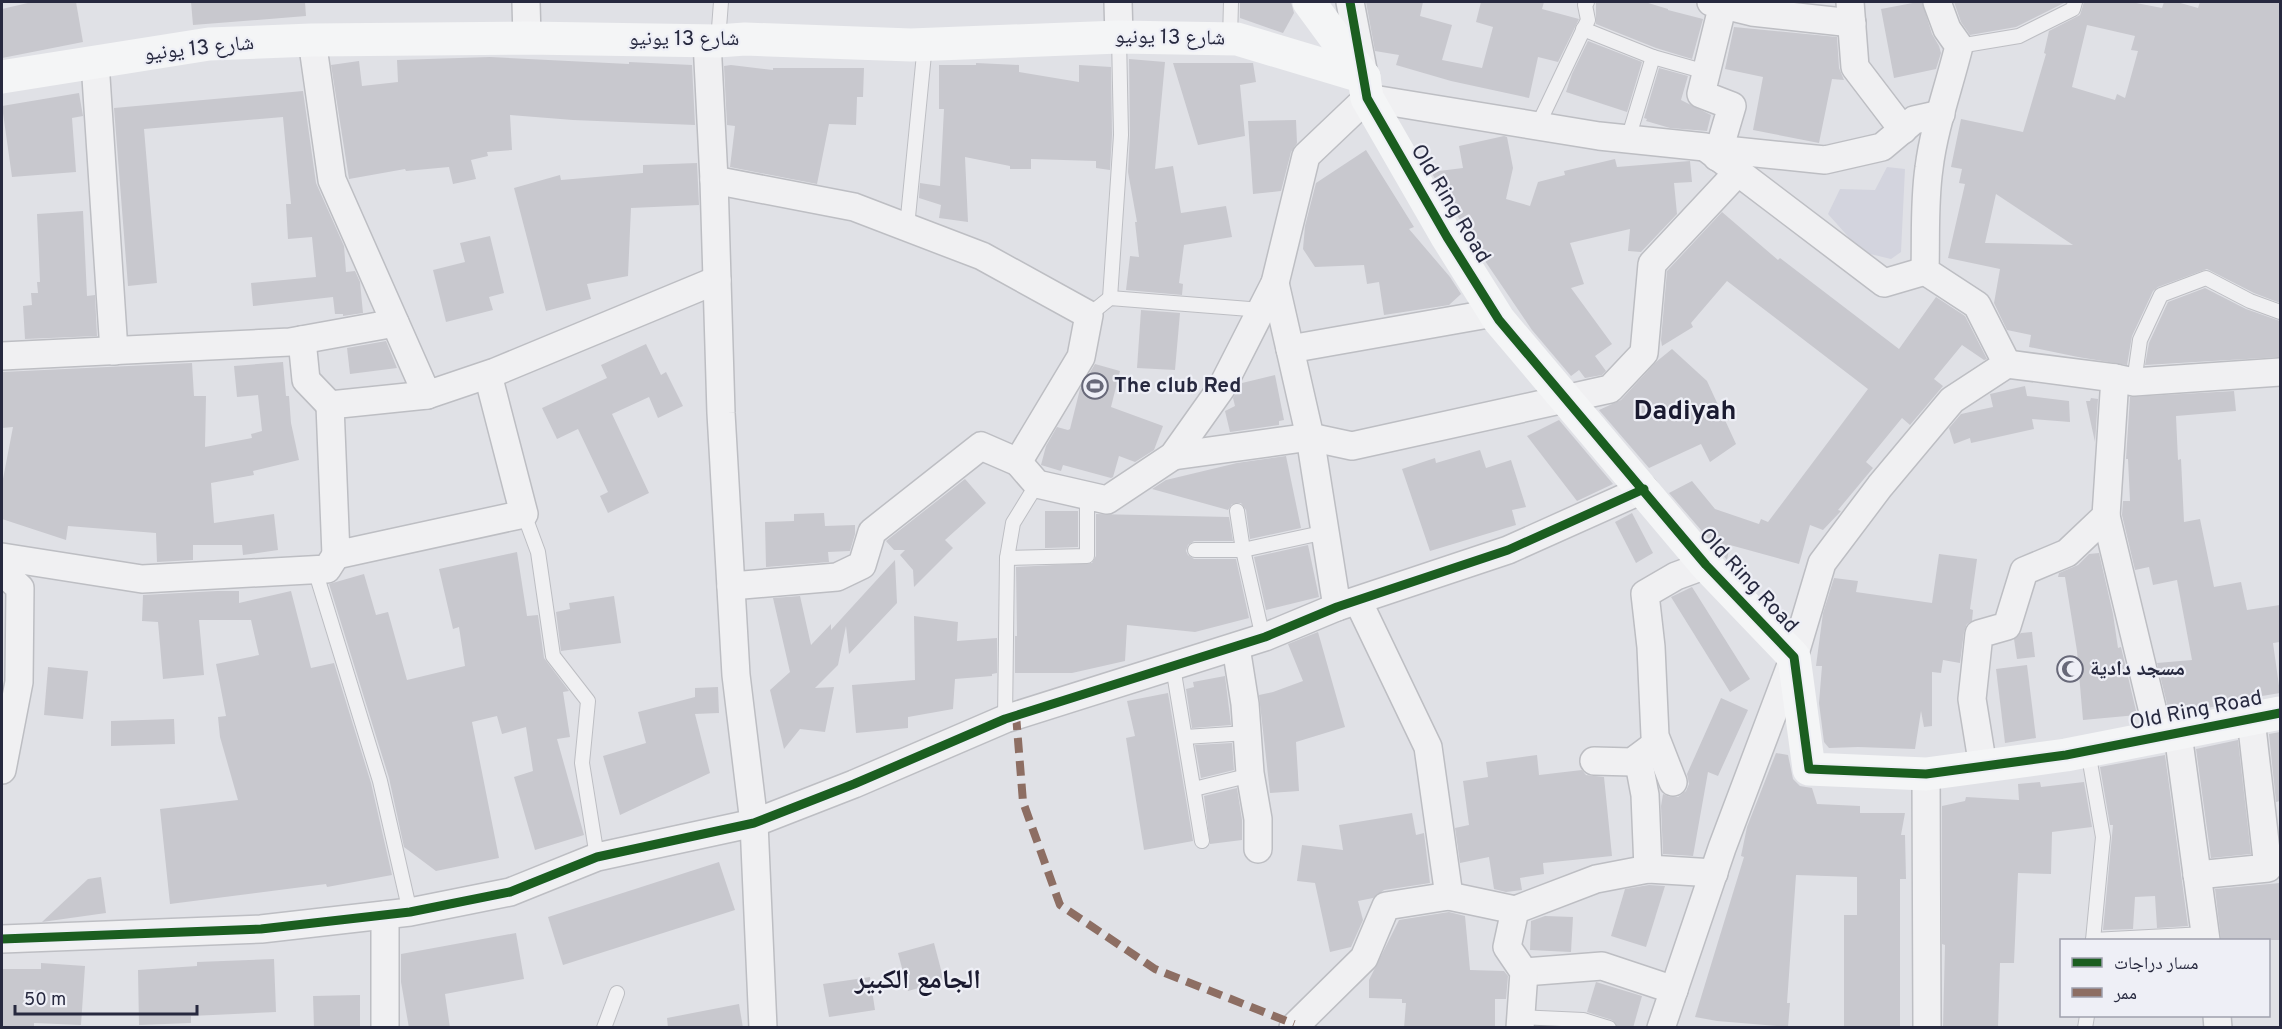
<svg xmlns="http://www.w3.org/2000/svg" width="2282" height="1029" viewBox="0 0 2282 1029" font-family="Overpass,'Noto Naskh Arabic',sans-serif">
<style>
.built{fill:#d3d4de}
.building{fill:#c8c8ce;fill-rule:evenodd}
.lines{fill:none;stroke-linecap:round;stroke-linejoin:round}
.lane-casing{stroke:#bdbec3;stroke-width:16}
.street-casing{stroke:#bdbec3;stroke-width:30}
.lane{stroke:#f0f0f2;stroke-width:14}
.street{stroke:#f0f0f2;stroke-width:27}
.secondary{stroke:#f4f5f6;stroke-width:33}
.quiet{stroke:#8d6e63;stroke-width:8;stroke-dasharray:15 8;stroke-linecap:butt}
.cycleway-casing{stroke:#eeeff6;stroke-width:13}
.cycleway{stroke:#1b5e20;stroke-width:9}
.labels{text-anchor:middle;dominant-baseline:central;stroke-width:4.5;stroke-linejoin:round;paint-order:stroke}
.street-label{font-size:21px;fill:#27293f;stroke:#eeeff6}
.poi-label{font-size:21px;font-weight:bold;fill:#27293f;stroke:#eeeff6;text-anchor:start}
.district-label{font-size:27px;font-weight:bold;fill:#1a1a30;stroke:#eeeff6}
</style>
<rect width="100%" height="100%" fill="#e0e1e6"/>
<polygon class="built" points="1887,167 1905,169 1901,252 1891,259 1862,252 1828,214 1840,189 1875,190"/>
<g class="building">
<polygon points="32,2 76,2 83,42 2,58 2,9"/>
<polygon points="191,2 305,2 306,16 193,25"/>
<polygon points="1240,2 1291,2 1294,13 1283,33 1240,18"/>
<polygon points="1366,2 1423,2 1420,16 1452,25 1442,60 1482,68 1493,27 1476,22 1481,2 1544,2 1542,9 1579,19 1558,62 1538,57 1529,98 1451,81 1396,65 1399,55 1375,51"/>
<polygon points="1596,2 1645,2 1668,9 1668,10 1703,19 1692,59 1656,48 1596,24"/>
<polygon points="1918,2 1922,2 1932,34 1939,46 1941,53 1936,69 1894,78 1881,9"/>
<polygon points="1954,2 2066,2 2016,27 1970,35 1961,22"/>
<path d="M2084 2H2131L2162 8 2164 2H2177L2198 8 2200 2H2280V303L2254 293 2207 269 2158 287 2153 291 2132 336 2127 365 2078 357 2029 347 2031 335 2007 330 1994 303 2000 269 1948 258 1965 184 1959 183 1962 169 1951 167 1961 119 2023 132 2046 54 2044 53 2049 31 2080 15ZM2087 25 2135 36 2131 50 2138 51 2125 98 2117 94 2115 100 2072 87ZM1996 194 2073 245 1985 243Z"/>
<polygon points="1734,27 1837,37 1839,68 1844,80 1832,79 1819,143 1753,130 1763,77 1725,69"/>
<polygon points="1588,41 1642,62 1627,112 1566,92 1572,74"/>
<polygon points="490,57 629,64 629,62 692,65 695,125 573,120 510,115 512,150 487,152 488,156 471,160 476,179 453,184 449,167 406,171 405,169 349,179 331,65 359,61 362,86 398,82 397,60"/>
<polygon points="1129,59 1165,62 1155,169 1173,166 1181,213 1226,206 1232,237 1184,245 1179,283 1183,284 1182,295 1126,290 1130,256 1139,257 1135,222 1137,222 1128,172 1130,135"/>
<polygon points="976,63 1019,65 1019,72 1079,82 1079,65 1111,67 1112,135 1110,170 1096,168 1096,161 1031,159 1031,169 1010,169 1010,166 965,157 968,222 939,218 941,205 919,198 920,183 940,186 944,109 939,109 939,65 976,65"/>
<polygon points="1173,63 1253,63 1256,82 1240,85 1245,136 1198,145"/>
<polygon points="731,65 773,70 773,68 864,68 863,97 857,97 856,125 829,124 817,184 730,167 735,126 727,125 724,66"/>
<polygon points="1659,68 1688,76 1681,100 1711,115 1707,131 1670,128 1646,121 1647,119 1644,118"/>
<polygon points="303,91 316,183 344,246 346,272 355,271 360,282 363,313 343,316 343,314 335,314 333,297 253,306 251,283 316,277 312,237 288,239 286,204 291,204 283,117 144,129 157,283 128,286 114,108"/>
<polygon points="79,93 83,116 72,118 76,172 12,177 2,106"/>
<polygon points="1296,120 1297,143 1291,152 1281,191 1253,194 1248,121"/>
<polygon points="1504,136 1507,137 1513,168 1506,199 1530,206 1538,182 1565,175 1564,171 1615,159 1617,167 1690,161 1692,182 1674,183 1677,214 1641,252 1628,251 1630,229 1570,243 1584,284 1571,288 1612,344 1595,356 1606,371 1602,375 1585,378 1579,370 1571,376 1532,330 1483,258 1431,172 1463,168 1459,146"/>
<polygon points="1366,150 1414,227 1409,229 1450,277 1461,294 1449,305 1384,315 1379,282 1367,284 1364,265 1315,267 1303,249 1305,226 1316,183"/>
<polygon points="697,163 699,205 631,208 628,276 587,284 591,299 546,311 514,188 560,175 561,180 643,173 643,165"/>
<polygon points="83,211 87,296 95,295 97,336 25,339 23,306 32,305 31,293 38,293 37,282 40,282 37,214"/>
<polygon points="1722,212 1778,260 1780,258 1899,349 1936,297 1965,316 1987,359 1984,360 1962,345 1934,379 1943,386 1910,425 1902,418 1866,462 1873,468 1838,510 1841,511 1823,530 1810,525 1799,564 1730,545 1727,560 1669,493 1692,481 1715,509 1759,524 1761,519 1768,522 1868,389 1727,281 1691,323 1693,327 1662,346 1661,340 1667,271"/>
<polygon points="490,236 504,293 489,297 493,310 446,322 433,270 465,262 460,243"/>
<polygon points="2205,288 2246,309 2280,321 2280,357 2145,365 2149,343 2168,302"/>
<polygon points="1141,310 1180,313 1175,370 1137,368"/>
<polygon points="386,341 397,368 350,374 347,348"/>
<polygon points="646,344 661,375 666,372 683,406 658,418 649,397 612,414 649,493 608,513 600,496 608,492 578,429 557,439 542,408 607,378 601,365"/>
<polygon points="1672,349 1707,381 1736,444 1710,462 1701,444 1649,468 1599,410 1621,400 1656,362"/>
<polygon points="283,362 286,396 289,396 291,423 299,460 253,471 254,475 211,483 214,523 274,514 278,550 243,555 242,545 193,545 193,560 157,562 156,533 68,526 66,540 2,519 2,484 13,427 2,428 2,372 192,363 194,396 206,396 205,447 252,438 251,434 262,431 258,395 237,397 234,366"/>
<polygon points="1095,364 1120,371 1111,407 1163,426 1154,450 1135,462 1119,456 1113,477 1111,478 1063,465 1061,471 1041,465 1046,446 1057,427 1068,430 1070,429 1080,389"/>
<polygon points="1275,375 1284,420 1279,421 1279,425 1230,432 1225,411 1235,406 1233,398 1242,383"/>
<polygon points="2025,386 2027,396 2069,401 2070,422 2032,419 2034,429 1971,443 1970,438 1954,444 1949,428 1961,414 1993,407 1990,394"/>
<polygon points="2234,391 2236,411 2176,416 2178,460 2181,459 2184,522 2200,519 2214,587 2241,582 2247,610 2280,605 2280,642 2273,643 2280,693 2232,701 2232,703 2207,708 2169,712 2157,663 2192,660 2177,580 2153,585 2149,567 2135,570 2122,515 2123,501 2130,501 2128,459 2126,459 2130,397"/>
<polygon points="2091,398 2098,399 2095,442 2086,401 2090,401"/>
<polygon points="1559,420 1613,484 1577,501 1527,436"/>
<polygon points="1480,450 1486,468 1511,460 1526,507 1512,510 1516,525 1430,551 1402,469 1435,458 1436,463"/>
<polygon points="1286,456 1301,528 1250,539 1246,510 1241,503 1232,504 1228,510 1152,489 1166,480 1237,463"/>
<polygon points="965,479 986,503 945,540 953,548 914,587 913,570 900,555 905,550 894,550 886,541"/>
<polygon points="1045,511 1078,511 1078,547 1045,548"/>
<polygon points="824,513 825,526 855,525 855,534 850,551 828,552 829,562 766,567 765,522 794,521 794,514"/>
<polygon points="1632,513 1653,553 1636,563 1615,522"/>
<polygon points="1096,514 1229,517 1233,541 1194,541 1188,545 1186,551 1188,555 1194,559 1236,559 1249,618 1195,632 1127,625 1125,661 1072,673 1015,673 1015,636 1017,636 1016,567 1092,563 1096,556"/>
<polygon points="1308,545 1319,597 1266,610 1254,557"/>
<polygon points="517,552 527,616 538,615 544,658 569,691 563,692 570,737 557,739 584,835 535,850 514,777 533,771 526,727 502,734 497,716 472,722 499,858 436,871 404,847 389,778 329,584 364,574 376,615 388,612 407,680 465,666 459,627 453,629 439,569"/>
<polygon points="2099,553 2113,614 2118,648 2121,647 2137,715 2083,720 2077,651 2065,577 2058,577 2059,573 2078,565 2089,554"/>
<polygon points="1939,554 1977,559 1970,609 1973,610 1972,621 1967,624 1964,632 1960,663 1943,660 1941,673 1932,672 1932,726 1924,727 1921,711 1915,749 1858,747 1829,748 1824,742 1819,703 1822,666 1816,666 1823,613 1834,578 1858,581 1856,592 1932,603"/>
<polygon points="895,560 897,603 849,654 846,626 838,665 815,688 834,687 825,732 800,729 784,749 770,690 790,672 773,598 800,596 811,645 831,624 831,630"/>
<polygon points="1692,587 1750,679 1730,692 1671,597"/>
<polygon points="217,591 239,591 239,603 291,591 311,668 334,663 371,783 392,875 327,887 326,884 170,904 160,809 238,800 220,737 218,717 226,716 216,664 259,655 251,620 199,620 204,675 163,679 158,622 142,621 143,595"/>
<polygon points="614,596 621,643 561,651 556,612 570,609 569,603"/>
<polygon points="914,616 958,622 957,641 997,638 997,673 992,674 992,676 955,679 953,709 908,717 908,728 856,733 852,685 915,680"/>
<polygon points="1318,632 1345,727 1296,742 1299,791 1270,793 1259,695 1273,692 1303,681 1288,644"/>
<polygon points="2032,632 2035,657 2017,659 2014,639 2021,633"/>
<polygon points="2027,665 2036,738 2005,743 1996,669"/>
<polygon points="48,667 88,671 83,719 44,715"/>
<polygon points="1225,676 1231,725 1192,728 1186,689 1194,687 1193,682"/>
<polygon points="718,687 719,713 695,714 710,773 620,815 603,756 646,743 638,712 695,697 695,688"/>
<polygon points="1168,693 1193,841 1144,850 1126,738 1135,736 1127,701"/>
<polygon points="1721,698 1748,710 1718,776 1708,772 1693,856 1663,854 1661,806 1663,794 1670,797 1678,797 1686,791 1689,784 1687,774"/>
<polygon points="174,719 175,744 111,746 111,721"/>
<polygon points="2280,732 2280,801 2276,802 2269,734"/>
<polygon points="2238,740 2251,854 2211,858 2196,749"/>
<polygon points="1232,743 1234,770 1201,778 1195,745"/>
<polygon points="1776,753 1788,755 1793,779 1800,786 1812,788 1817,804 1860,806 1860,813 1905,813 1901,835 1905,835 1906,879 1900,879 1900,1028 1844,1028 1844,915 1857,915 1857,877 1796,875 1787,1003 1790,1003 1788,1027 1717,1021 1695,1017 1744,857 1741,856 1747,827"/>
<polygon points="1537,755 1539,775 1582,770 1586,775 1604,777 1612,856 1543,863 1544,874 1520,878 1522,890 1506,892 1494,889 1489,857 1460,863 1455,828 1469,825 1463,781 1488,777 1486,762"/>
<polygon points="2165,755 2188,926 2157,928 2155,896 2135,897 2133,929 2103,930 2113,825 2110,825 2100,767"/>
<polygon points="2040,782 2041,787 2084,782 2092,827 2052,832 2051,874 2018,873 2014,963 2000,963 1998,1028 1943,1028 1945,945 1942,944 1942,806 1965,801 1966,797 2019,800 2018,784"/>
<polygon points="1237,788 1242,820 1242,840 1210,844 1204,796"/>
<polygon points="1412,813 1416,835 1424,833 1430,883 1384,890 1373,898 1358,901 1363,920 1351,947 1330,952 1315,883 1297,881 1302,845 1343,850 1339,825"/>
<polygon points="719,862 735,910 563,965 548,917"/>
<polygon points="101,877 106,913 42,922 88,879"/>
<polygon points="2280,883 2280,940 2221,940 2215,889"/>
<polygon points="1649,885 1665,886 1646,947 1611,936 1625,889"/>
<polygon points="1449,912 1465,916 1470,970 1504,971 1508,976 1506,999 1495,999 1495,1028 1404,1028 1406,1003 1402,1003 1402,999 1369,998 1369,980 1399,920"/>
<polygon points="1545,916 1573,917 1571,952 1530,950 1531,921"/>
<polygon points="516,933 524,979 445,994 450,1028 409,1028 401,982 401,954"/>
<polygon points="934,943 944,981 908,991 898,953"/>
<polygon points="274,959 276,1012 191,1016 191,1023 139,1025 138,970 197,966 197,962"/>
<polygon points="41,963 85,966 81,1025 34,1023 34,1028 2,1028 2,969 41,969"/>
<polygon points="870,977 875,1010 829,1017 823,984"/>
<polygon points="1596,982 1642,996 1633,1028 1618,1028 1612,1020 1587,1012"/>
<polygon points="360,995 360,1028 314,1028 313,996"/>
<polygon points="739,1004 743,1028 668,1028 667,1018"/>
</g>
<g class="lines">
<g class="lane-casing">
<g id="lane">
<polyline points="1583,29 1653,57 1706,72"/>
<polyline points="1230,39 1231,2"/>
<polyline points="718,41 721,2"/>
<polyline points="1959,46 2019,36 2073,9 2075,2"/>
<polyline points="1538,125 1588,20 1585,5 1587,2"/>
<polyline points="1628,139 1653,57"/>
<polyline points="907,227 925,44"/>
<polyline points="1110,298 1121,135 1119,37"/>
<polyline points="1089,315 1110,298 1262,310"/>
<polyline points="2134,382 2140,340 2161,295 2206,278 2250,301 2280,312"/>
<polyline points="1237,511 1243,550 1263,638"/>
<polyline points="524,514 538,552 553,656 588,701 582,763 597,857"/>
<polyline points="1195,550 1243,550 1326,532"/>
<polyline points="1007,558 1087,556 1087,496"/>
<polyline points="315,570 380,781 410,912"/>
<polyline points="1173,667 1202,841"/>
<polyline points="1005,719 1007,558 1013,523 1037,484"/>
<polyline points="1185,737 1247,733"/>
<polyline points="2088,751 2103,837 2093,940"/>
<polyline points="1194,789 1251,775"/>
<polyline points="2093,940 2205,934"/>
<polyline points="1520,1017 1583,1020 1609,1028"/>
<polyline points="604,1028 617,993"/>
<polyline points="2085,1028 2087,1016"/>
</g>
</g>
<g class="street-casing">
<g id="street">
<polyline points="526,2 527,38"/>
<polyline points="1118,2 1119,37"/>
<polyline points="1350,2 1364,75"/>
<polyline points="1711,2 1752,12 1852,23"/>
<polyline points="1850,2 1855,67 1903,130"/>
<polyline points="312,40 332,180 427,395 495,372 717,280"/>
<polyline points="707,41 714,180 721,413 736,675 754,823 763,1028"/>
<polyline points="95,62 114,351"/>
<polyline points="1706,148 1825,160 1882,147 1914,120 1941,114"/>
<polyline points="1717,157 1732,106 1701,94 1723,4"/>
<polyline points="714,180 854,207 982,256 1089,315 1081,357 1018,462 981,446 872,532 862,565 837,577 731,586"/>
<polyline points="1275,283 1310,437 1337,607"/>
<polyline points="302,340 306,380 330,405"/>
<polyline points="1290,349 1494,313"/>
<polyline points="2,356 290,342 395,323"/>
<polyline points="2007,364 2115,378 2134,382 2280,372"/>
<polyline points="427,395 330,405 336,555 524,514 488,375"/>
<polyline points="1173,456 1310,437 1352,446 1610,389 1644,353 1652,264 1738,172"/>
<polyline points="1018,462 1037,484 1107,500 1173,456 1222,387 1275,283 1306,156 1367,98 1599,136 1705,147 1884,283 1925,271"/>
<polyline points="2106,516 2159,737"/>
<polyline points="2,557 142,579 327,569 336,555"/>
<polyline points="2,571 20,588 19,682 2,770"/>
<polyline points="1358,601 1428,747 1449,896 1515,910"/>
<polyline points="1236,647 1245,704 1250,773 1258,819 1258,849"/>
<polyline points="2178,734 2206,940"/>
<polyline points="1638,758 1645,795 1648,869"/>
<polyline points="1594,761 1632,762 1652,747"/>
<polyline points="1983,767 1972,699 1979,634 2007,626 2024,571 2067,553 2106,516 2115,378"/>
<polyline points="1926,774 1927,1028"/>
<polyline points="1673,782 1655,736 1651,647 1645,594 1676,576 1706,565"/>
<polyline points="2197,875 2268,868 2251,719"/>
<polyline points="2,939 261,929 410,912 510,892 597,857 754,823 854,784 1005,719 1265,637 1337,607 1508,550 1644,489"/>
<polyline points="1524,972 1602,966 1674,990"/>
<polyline points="2217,1016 2218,1028"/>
<polyline points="385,1028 385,915"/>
<polyline points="1293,1028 1364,958 1386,906 1449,896"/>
<polyline points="1520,1028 1524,972 1507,947 1515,910 1596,879 1648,869 1714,873"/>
<path d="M1661 1028 1722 848 1794 657 1822 563 1880 486 1952 400 2007 364 1977 305 1925 271C1926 237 1924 202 1929 168 1934 127 1949 87 1959 46L1947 29 1937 2"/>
</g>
</g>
<use href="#lane" class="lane"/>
<use href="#street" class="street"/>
<g class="secondary">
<polyline points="1309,2 1364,77 1367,98 1447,237 1499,320 1706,565 1794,657 1809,769 1926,774 2066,755 2280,713"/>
<polyline points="2,77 209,44 312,40 527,38 718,41 745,39 911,45 1119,37 1237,39 1364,77"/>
</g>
<polyline class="quiet" points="1016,715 1023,802 1060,905 1155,969 1294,1024"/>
<g class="cycleway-casing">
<g id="cycleway">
<polyline points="1350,2 1367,98 1447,237 1499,320 1706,565 1794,657 1809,769 1926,774 2066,755 2280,713"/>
<polyline points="2,939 261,929 410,912 510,892 597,857 754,823 854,784 1005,719 1265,637 1337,607 1508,550 1644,489"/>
</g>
</g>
<use href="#cycleway" class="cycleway"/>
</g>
<defs>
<g id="stadium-ring" transform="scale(1.35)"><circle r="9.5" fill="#eeeff6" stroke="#686979" stroke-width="1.5"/><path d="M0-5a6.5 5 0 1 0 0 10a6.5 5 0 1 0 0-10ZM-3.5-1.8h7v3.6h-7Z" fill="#686979"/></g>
<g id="mosque-ring" transform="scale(1.35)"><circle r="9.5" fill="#eeeff6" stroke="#686979" stroke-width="1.5"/><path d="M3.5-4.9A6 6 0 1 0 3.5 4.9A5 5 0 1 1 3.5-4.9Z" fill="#686979"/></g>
</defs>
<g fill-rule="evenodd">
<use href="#stadium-ring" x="1095" y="386"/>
<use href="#mosque-ring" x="2070" y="669"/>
</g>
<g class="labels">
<g class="street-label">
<text transform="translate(1170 38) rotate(1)">شارع 13 يونيو</text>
<text x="684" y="39">شارع 13 يونيو</text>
<text transform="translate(199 49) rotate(-6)">شارع 13 يونيو</text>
<text transform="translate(1450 204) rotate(59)">Old Ring Road</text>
<text transform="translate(1748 581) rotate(47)">Old Ring Road</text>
<text transform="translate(2196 711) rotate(-11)">Old Ring Road</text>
</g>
<g class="poi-label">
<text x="1114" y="386">The club Red</text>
<text x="2090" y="669">مسجد دادية</text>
</g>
<g class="district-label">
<text x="1685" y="412">Dadiyah</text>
<text x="918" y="981">الجامع الكبير</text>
</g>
</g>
<rect width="2282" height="1029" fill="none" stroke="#27293f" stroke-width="6"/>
<rect x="2060" y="939" width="210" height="78" fill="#eeeff6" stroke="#9ea0ad" stroke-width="1.5"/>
<rect x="2072" y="958" width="30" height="9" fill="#1b5e20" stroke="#9ea0ad" stroke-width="1.5"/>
<text x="2114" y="969" font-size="18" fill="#27293f">مسار دراجات</text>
<rect x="2072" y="988" width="30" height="9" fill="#8d6e63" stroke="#9ea0ad" stroke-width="1.5"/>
<text x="2114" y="999" font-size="18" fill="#27293f">ممر</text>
<path d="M15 1005v9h182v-9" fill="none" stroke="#27293f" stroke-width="3"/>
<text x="24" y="1005" font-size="18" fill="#27293f" stroke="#eeeff6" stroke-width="4.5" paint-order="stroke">50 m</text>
</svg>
